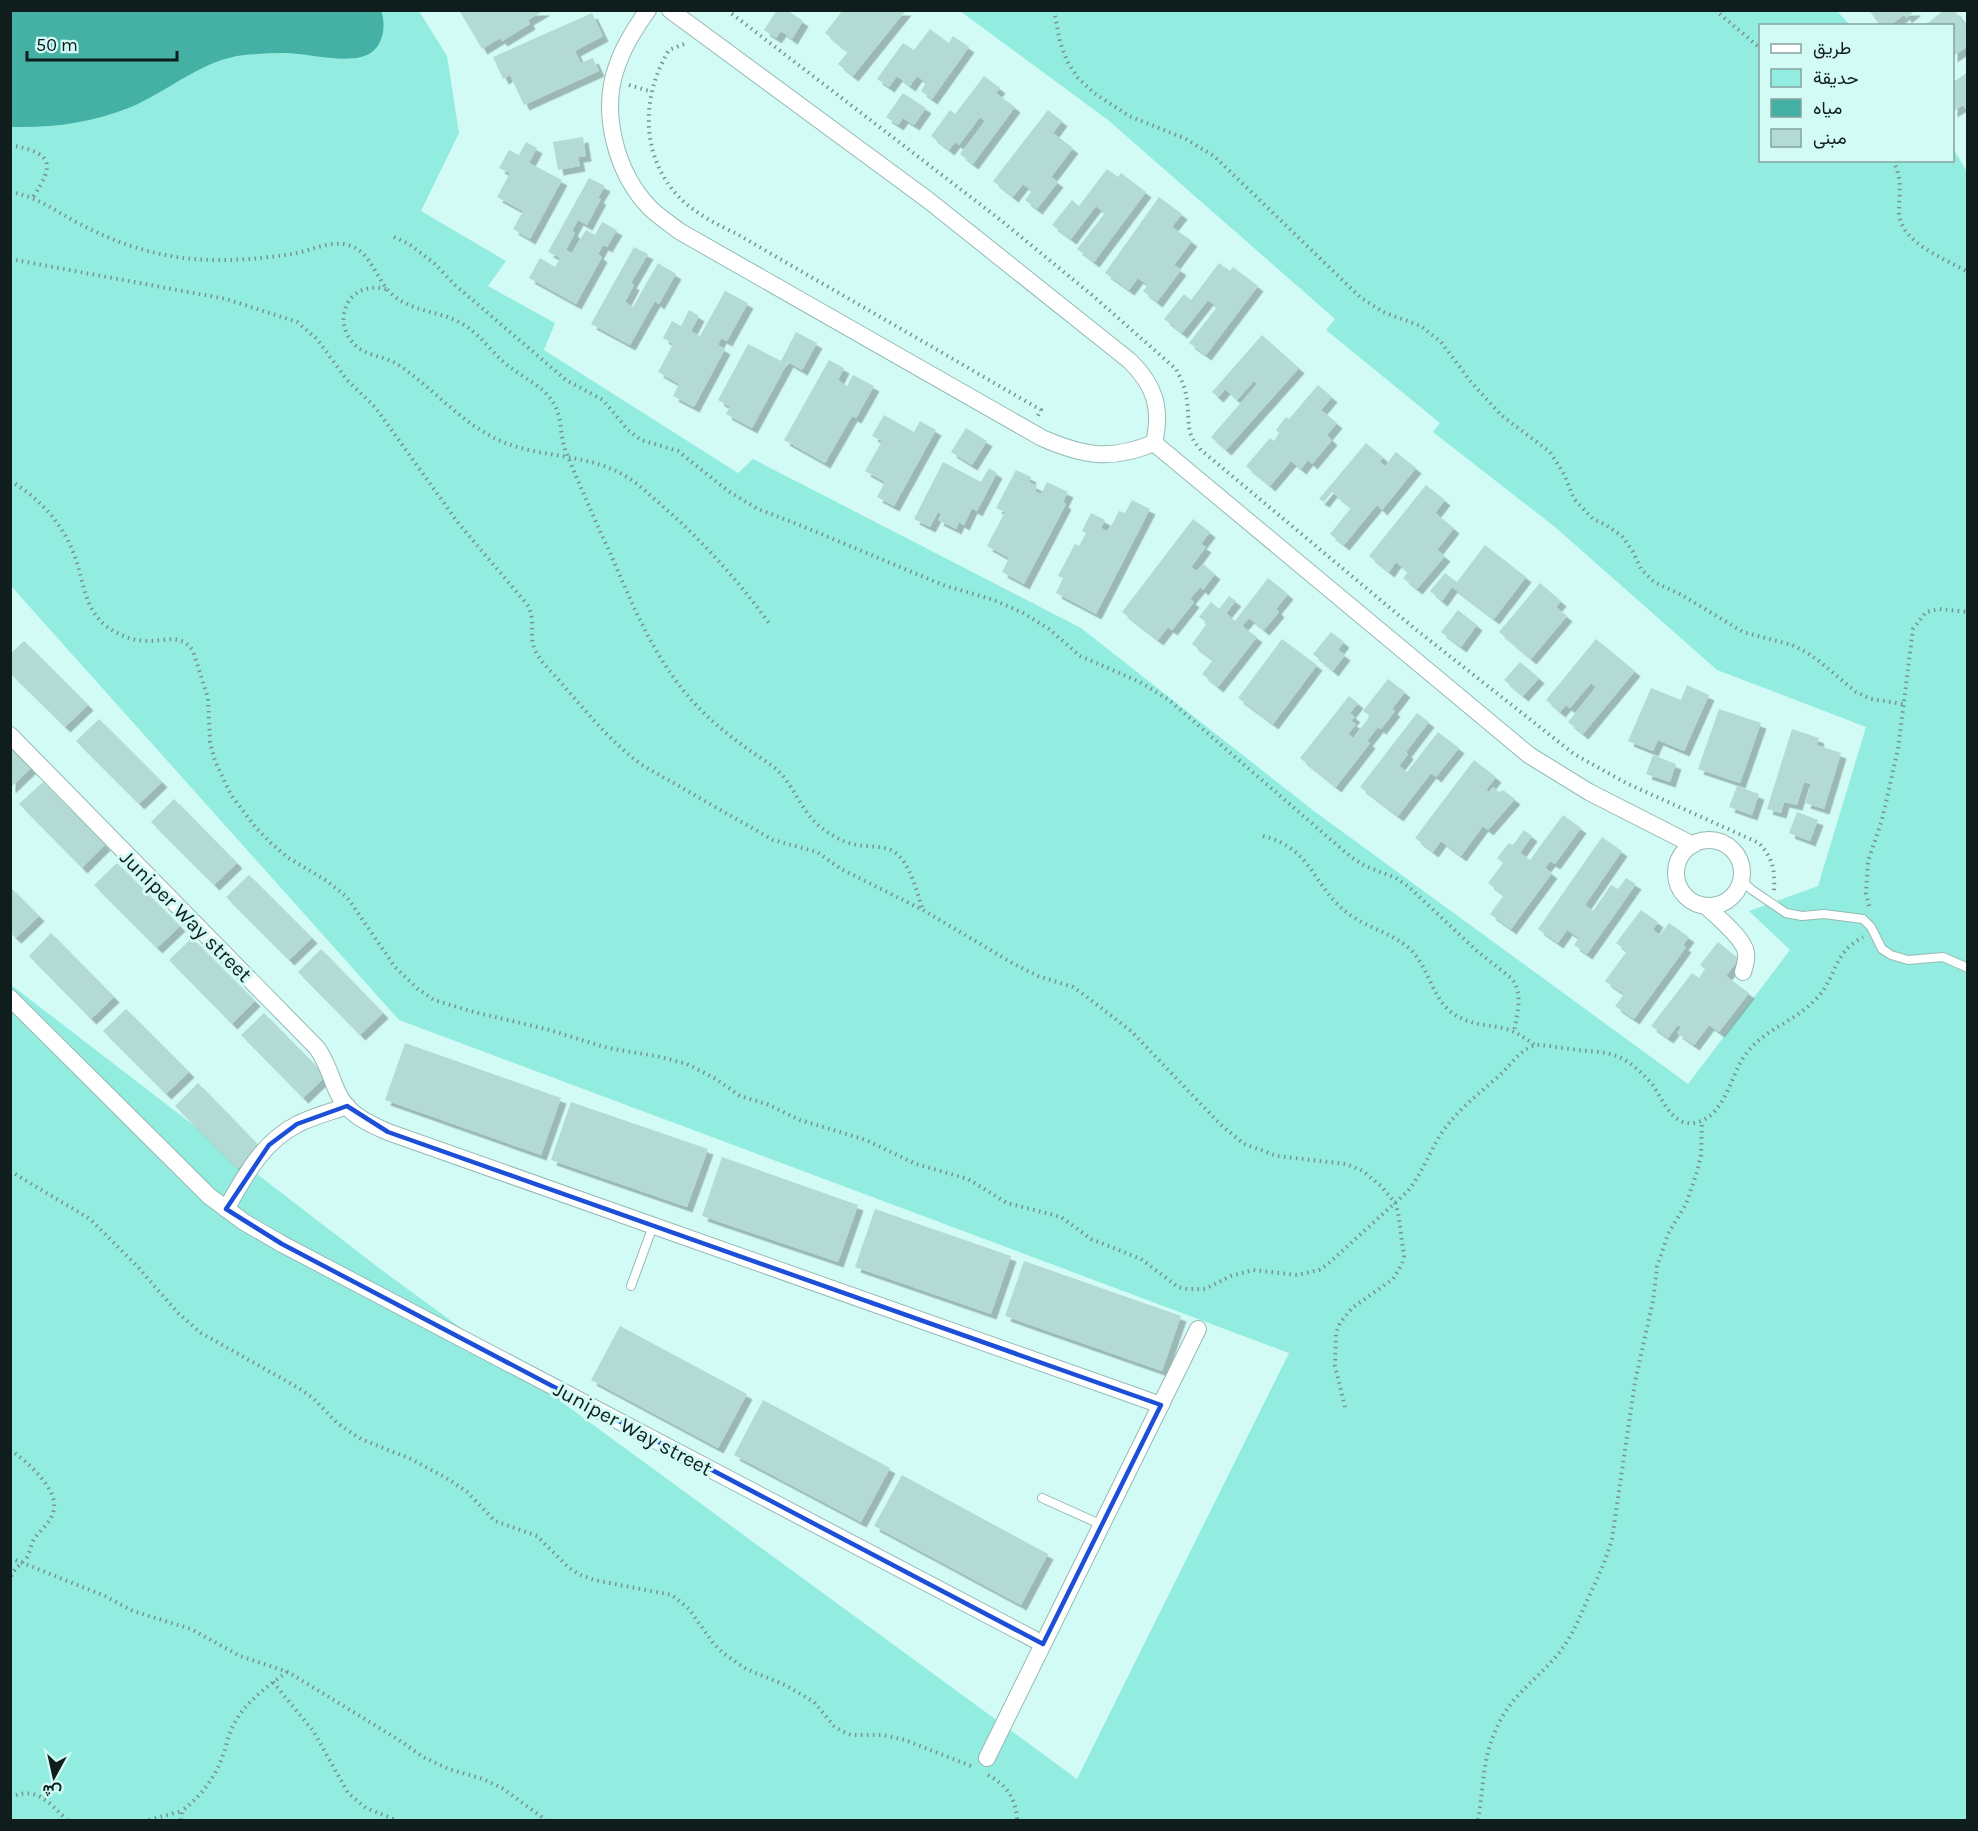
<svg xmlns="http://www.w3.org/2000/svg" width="1978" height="1831" viewBox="0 0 1978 1831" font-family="Karla,Vazirmatn,sans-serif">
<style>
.green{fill:#93ece0}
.water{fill:#45b0a4}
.building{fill:#b3dad4;filter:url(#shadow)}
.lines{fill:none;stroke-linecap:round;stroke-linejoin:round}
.service-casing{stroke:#94bab5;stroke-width:10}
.minor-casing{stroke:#94bab5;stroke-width:18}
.path{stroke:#77948f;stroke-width:4;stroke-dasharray:1.5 4.5;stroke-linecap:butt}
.service{stroke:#fff;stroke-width:8}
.minor{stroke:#fff;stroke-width:16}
.marked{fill:none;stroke:#1d4ed8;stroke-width:4.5;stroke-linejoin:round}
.labels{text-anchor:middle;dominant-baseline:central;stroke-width:6;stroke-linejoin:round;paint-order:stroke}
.street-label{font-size:21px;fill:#0f1e1c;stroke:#d3fbf5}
</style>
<defs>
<filter id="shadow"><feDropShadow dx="5.5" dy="5.5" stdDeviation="0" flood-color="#0004"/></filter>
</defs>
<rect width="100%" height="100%" fill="#d3fbf5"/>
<polygon class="green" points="11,11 419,11 447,56 459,133 421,211 506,261 488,286 555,323 544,350 738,473 753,459 1081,628 1314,811 1688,1084 1790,950 1749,911 1818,886 1866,727 1717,670 1555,527 1433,432 1440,423 1326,330 1335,319 1108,120 960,11 1837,11 1850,25 1760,26 1760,160 1952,160 1953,148 1967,172 1967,1820 11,1820 10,984 383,1271 1077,1779 1289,1353 399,1020 11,586"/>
<path class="water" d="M381 11C386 23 384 43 372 52 352 67 307 52 282 53 267 53 252 54 237 56 197 64 168 91 131 107 92 123 52 128 11 127V11Z"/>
<g class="building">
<polygon points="459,10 545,10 528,20 530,24 502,41 500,38 482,49"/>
<polygon points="777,10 787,10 803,21 792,39 781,31 776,38 764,30"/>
<polygon points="843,10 906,10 853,76 838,64 848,52 825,33"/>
<polygon points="1869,10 1916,10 1906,18 1905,14 1889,26 1880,26"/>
<polygon points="1944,10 1954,10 1968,29 1968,46 1952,57 1952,26 1924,26"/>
<polygon points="592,13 603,36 575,51 581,63 593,58 599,71 524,105 510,75 503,79 493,57"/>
<polygon points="930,29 949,43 953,36 969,47 932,99 921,91 926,83 917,76 910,86 897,76 889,87 877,79 903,43 914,50"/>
<polygon points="1968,72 1968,111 1963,105 1952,112 1952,83"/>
<polygon points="984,76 1000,88 996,93 1015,107 973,164 960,154 985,121 980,117 959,145 955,142 949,150 931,136 950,110 955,114"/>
<polygon points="903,93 926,108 914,125 903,118 898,125 886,117"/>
<polygon points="1048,110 1062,121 1053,133 1073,148 1051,177 1058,182 1037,209 1025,200 1032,191 1023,184 1013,197 993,181"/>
<polygon points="583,137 586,156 578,157 580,166 558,170 553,142"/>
<polygon points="526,142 537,148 529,163 562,180 530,239 513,229 523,211 497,197 510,173 499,168 509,150 519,155"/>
<polygon points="1107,169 1118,177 1121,173 1146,192 1094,262 1077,249 1105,213 1096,206 1071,239 1052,225 1072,200 1079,206"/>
<polygon points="589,178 605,186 598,198 601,199 587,225 578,220 572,231 575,233 566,250 572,253 586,230 595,235 602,222 617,230 607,247 603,245 598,254 602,257 576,304 529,278 540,258 555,267 560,258 548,252"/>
<polygon points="1159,197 1182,214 1172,227 1192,241 1174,265 1181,270 1157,302 1143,291 1148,285 1138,278 1129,290 1105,273"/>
<polygon points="634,247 648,254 631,283 634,285 625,302 633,307 658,263 676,274 659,304 655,301 630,345 591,324"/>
<polygon points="1219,263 1230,271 1233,267 1258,286 1206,355 1189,343 1217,307 1208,300 1182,333 1164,319 1184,294 1191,300"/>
<polygon points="725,291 748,303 727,341 721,338 718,345 725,349 694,407 673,396 679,384 658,372 673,344 663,338 672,321 681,326 689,310 699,316 691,331 700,336"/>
<polygon points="796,332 817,343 802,370 788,362 752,428 726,414 730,407 718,400 748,344 781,361"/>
<polygon points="1262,335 1299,368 1226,450 1211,437 1257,384 1254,381 1237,400 1225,389 1218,397 1212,392"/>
<polygon points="829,360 844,368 838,380 847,386 853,375 874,386 856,418 852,416 825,463 784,440"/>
<polygon points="1318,385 1332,397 1321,410 1337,423 1327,435 1332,440 1312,464 1308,460 1301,469 1291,461 1270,486 1246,466 1270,438 1274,441 1279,433 1276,430 1286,417 1289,419"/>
<polygon points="884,415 914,432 920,421 936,430 894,506 877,497 885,482 865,471 882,441 872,436"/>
<polygon points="966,428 987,441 972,465 951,452"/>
<polygon points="1366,443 1383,457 1380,462 1385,466 1396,452 1416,468 1382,510 1377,505 1344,545 1330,534 1351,508 1332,492 1324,502 1319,499"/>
<polygon points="943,462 981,482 989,468 997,473 977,511 972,508 964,525 959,522 956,529 938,520 941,514 938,512 930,527 914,519"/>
<polygon points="1016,470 1031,477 1029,482 1037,486 1035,491 1041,494 1047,482 1068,492 1063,502 1066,504 1024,584 1002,572 1009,558 987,546 1005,512 996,508"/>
<polygon points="1426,485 1445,500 1435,513 1454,528 1437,550 1445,556 1417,589 1403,578 1408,572 1396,562 1389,572 1369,556"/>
<polygon points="1132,500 1150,509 1096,614 1056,593 1063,578 1058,576 1075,544 1079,546 1086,533 1082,531 1091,513 1105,520 1101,528 1108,532 1119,511 1125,513"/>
<polygon points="1193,519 1210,532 1201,544 1206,547 1191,567 1197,571 1203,564 1215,574 1203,590 1200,587 1190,599 1194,602 1172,630 1168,627 1158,640 1122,612"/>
<polygon points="1485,545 1526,577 1494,619 1452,587 1442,601 1430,591 1445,573 1457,582"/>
<polygon points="1268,578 1288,594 1276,609 1279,612 1264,630 1249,618 1242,626 1257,637 1218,687 1202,674 1213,660 1192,644 1207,623 1199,617 1211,602 1219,609 1229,596 1236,601 1226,613 1235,621"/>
<polygon points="1540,583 1561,601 1556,607 1567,616 1531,659 1499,632"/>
<polygon points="1458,610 1477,625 1461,647 1441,632"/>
<polygon points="1331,632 1344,642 1338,650 1345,655 1333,671 1313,654"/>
<polygon points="1282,639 1317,665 1273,724 1238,698"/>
<polygon points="1596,639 1635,671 1583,734 1568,722 1596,687 1591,683 1570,708 1566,705 1560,712 1546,700"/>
<polygon points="24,641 88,705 65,727 10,673 10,654"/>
<polygon points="1520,662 1539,678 1523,696 1504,680"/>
<polygon points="1388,679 1405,692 1392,709 1395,711 1381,729 1378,727 1367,741 1370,743 1336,787 1300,758 1349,696 1358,703 1350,713 1355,717 1351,721 1356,724 1348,734 1353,738 1370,716 1363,711"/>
<polygon points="1687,685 1709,695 1684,751 1658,740 1653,751 1628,741 1651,688 1681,700"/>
<polygon points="1719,709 1761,723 1740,783 1698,769"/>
<polygon points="1417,713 1429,722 1406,752 1408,754 1399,766 1407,772 1438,732 1459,748 1436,777 1431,773 1398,816 1360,787"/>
<polygon points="99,719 162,782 139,804 76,741"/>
<polygon points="1792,729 1819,738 1817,745 1841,753 1824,809 1805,803 1811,784 1804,782 1797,805 1784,802 1781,813 1767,809"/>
<polygon points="10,747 31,768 10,788"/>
<polygon points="1653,755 1676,764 1670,782 1646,774"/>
<polygon points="1474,760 1496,777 1486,790 1489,792 1493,787 1499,792 1503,790 1515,799 1488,830 1483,826 1461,856 1441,841 1433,852 1415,838"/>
<polygon points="43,782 105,845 82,868 19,804"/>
<polygon points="1737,786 1759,794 1752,815 1729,807"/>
<polygon points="174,799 237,863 214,885 151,822"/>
<polygon points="1797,812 1818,820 1810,841 1789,833"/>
<polygon points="1563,815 1581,828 1555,864 1550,861 1545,868 1552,873 1511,929 1490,914 1504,895 1488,883 1503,863 1497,858 1509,843 1513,845 1524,830 1532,836 1520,853 1530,860"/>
<polygon points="1602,837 1622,851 1585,905 1593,911 1611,885 1618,889 1626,878 1636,884 1587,954 1574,945 1579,938 1567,930 1558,943 1538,929"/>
<polygon points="117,863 180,926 157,948 94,885"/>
<polygon points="249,875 312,938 289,960 226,897"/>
<polygon points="10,887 39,916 16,938 10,933"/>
<polygon points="1641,910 1658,922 1653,930 1660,935 1669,923 1689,937 1683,945 1686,947 1634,1019 1615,1006 1624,994 1605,981 1627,951 1616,943"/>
<polygon points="51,933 114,997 91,1019 29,956"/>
<polygon points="192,938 255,1001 232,1024 169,960"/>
<polygon points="1718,942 1739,959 1726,976 1749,993 1719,1032 1709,1025 1694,1045 1677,1033 1681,1027 1678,1025 1668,1038 1651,1026 1692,973 1699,978 1705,969 1700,965"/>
<polygon points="321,949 383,1013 360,1035 298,972"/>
<polygon points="126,1009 189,1072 166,1094 103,1031"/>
<polygon points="264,1013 326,1076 303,1098 241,1035"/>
<polygon points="405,1043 561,1098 541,1155 385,1100"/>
<polygon points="198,1083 260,1147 238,1169 175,1106"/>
<polygon points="571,1102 708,1149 687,1207 551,1160"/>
<polygon points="722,1157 858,1205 838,1262 702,1216"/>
<polygon points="875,1209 1011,1256 991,1314 855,1267"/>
<polygon points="1024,1261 1181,1316 1162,1371 1005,1316"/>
<polygon points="620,1326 747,1394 718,1448 591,1380"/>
<polygon points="763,1400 890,1468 861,1522 734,1455"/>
<polygon points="902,1475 1048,1554 1021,1605 874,1526"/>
</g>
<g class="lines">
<g class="service-casing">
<g id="service">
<polyline points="1741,880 1752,890 1786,913 1802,916 1824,914 1863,919 1871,927 1882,949 1891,955 1908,960 1943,957 1968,968"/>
<polyline points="631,1286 653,1226"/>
<polyline points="1042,1498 1102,1525"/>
</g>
</g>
<g class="minor-casing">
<g id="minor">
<path d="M648 10C635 28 624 45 617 66 600 112 616 173 650 208 658 216 669 223 679 231L1042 438C1083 456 1111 461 1154 443"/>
<path d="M670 10 928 200 1130 361C1155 386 1162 408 1154 443"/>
<polyline points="1154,443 1529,755 1589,792 1693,845"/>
<path d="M10 735 317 1048C327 1062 330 1075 337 1091 346 1113 367 1123 388 1132L1161 1405"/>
<circle cx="1709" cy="873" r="33"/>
<path d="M1706 906C1717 917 1739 934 1745 949 1748 956 1745 965 1743 972"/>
<polyline points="10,998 209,1196 244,1222 282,1244 1043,1644"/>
<path d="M226 1209C245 1176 262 1142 298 1124 313 1116 331 1112 347 1106"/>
<polyline points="987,1758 1198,1329"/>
</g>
</g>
<g class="path">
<path d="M727 10 998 218 1092 295 1176 369C1181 379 1186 389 1187 401 1190 423 1185 433 1201 450L1414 628 1574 754 1626 783 1759 843C1773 859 1775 869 1774 891"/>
<polyline points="1054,10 1060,42 1067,61 1078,78 1094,93 1129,116 1184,138 1214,156 1360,297 1383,312 1421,326 1441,342 1471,382 1501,415 1550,452 1564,474 1574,499 1593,519 1606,525 1622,536 1633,552 1641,569 1654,582 1682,595 1743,632 1792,645 1806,652 1819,661 1856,692 1871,699 1903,704"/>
<polyline points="1715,10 1760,48"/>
<path d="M684 44 669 50C643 93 640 148 672 189 688 210 714 223 737 234L1041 410 1037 417"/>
<polyline points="629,85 652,92"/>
<path d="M10 145C52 153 56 163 33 197"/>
<path d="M1893 160C1903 181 1899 191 1899 212 1900 243 1944 258 1968 272"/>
<path d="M10 192C37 196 56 212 80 224 108 239 138 250 170 256 209 263 253 260 292 254 309 251 331 240 348 245 372 251 376 282 394 296 414 312 438 311 459 322 479 332 490 351 507 365 523 378 545 386 555 406 562 419 560 435 565 449 579 485 595 520 611 555 632 604 653 655 688 696 704 715 724 732 745 747 755 755 767 761 776 769 796 787 801 813 823 829 834 837 845 843 858 845 873 848 889 844 900 857 912 870 917 893 923 910"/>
<path d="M394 237 409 244 434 263 455 285 566 380 603 400 628 430 641 440 678 451 728 491 758 509 802 526 943 585 994 600 1023 613 1049 629 1080 656 1140 682 1169 700 1351 857 1365 866 1396 878 1409 887 1477 951 1511 978C1524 993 1517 1014 1514 1032"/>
<path d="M10 259 226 299 297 322 317 339 347 380 375 407 459 524 526 603C538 620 527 635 536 652 542 664 554 674 563 685 588 714 611 742 642 765L773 840 817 852 841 869 923 910 1014 964 1038 976 1073 987 1083 994 1131 1031 1220 1124 1244 1144 1277 1156 1346 1164 1363 1171 1382 1187 1395 1203 1398 1212 1404 1256 1402 1264 1393 1279 1352 1308 1340 1323 1336 1333 1335 1366 1345 1407"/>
<path d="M386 289C373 286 361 288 352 297 341 309 341 327 350 339 362 357 381 354 397 364 434 388 462 425 503 442 544 459 592 453 630 479 640 485 648 494 658 502 701 539 738 580 771 626"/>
<path d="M10 481C40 497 66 528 76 560 84 584 85 609 106 626 118 635 133 641 148 641 166 641 181 633 193 651L208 698 210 742 215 761 231 795 256 828 271 843 287 857 327 881 347 897 395 967 418 989 434 1000 474 1012 546 1029 608 1048 656 1056 687 1064 716 1079 740 1096 767 1104 800 1120 866 1140 916 1164 968 1179 1007 1203 1061 1217 1091 1239 1141 1259 1178 1287 1187 1289H1205L1231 1276 1253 1270 1297 1275 1319 1270 1328 1264 1408 1191C1422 1173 1429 1153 1441 1134 1457 1110 1479 1094 1500 1075 1512 1063 1519 1051 1535 1045 1548 1045 1559 1048 1571 1049 1588 1052 1605 1050 1621 1058 1633 1064 1643 1074 1652 1084 1664 1101 1674 1132 1701 1121 1722 1113 1730 1083 1739 1065 1759 1028 1791 1026 1817 998 1837 977 1832 954 1863 937"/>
<path d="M1263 836C1314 849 1312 887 1349 914 1369 929 1394 933 1412 951 1429 969 1432 997 1451 1012 1468 1025 1484 1024 1503 1028 1515 1031 1525 1038 1535 1045"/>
<polyline points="1869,906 1866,893 1868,861 1882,820 1898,749 1913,629 1926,612 1939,609 1968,612"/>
<polyline points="10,1171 90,1219 137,1266 178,1313 201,1333 297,1387 313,1398 337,1423 361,1439 411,1459 448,1479 467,1492 495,1521 537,1536 569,1568 581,1575 594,1580 672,1595 689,1609 713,1643 723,1653 746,1669 785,1685 814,1702 834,1726 842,1731 851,1735 883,1735 905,1740 971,1766"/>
<path d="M10 1450C26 1460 57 1488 54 1508 53 1521 41 1529 34 1539 31 1545 30 1551 27 1557 21 1565 14 1568 10 1579"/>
<polyline points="10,1558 105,1596 133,1611 191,1629 240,1656 288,1672 399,1740 423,1757 449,1769 483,1779 502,1788 546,1820"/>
<polyline points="273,1682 314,1732 348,1793 366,1808 396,1820"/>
<path d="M988 1775C1007 1785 1016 1799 1017 1820"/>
<path d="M10 1797C38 1786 48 1802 67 1820"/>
<polyline points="149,1820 182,1811"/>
<path d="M181 1820 182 1811C201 1796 215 1778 223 1755 227 1745 228 1734 234 1724 245 1702 268 1686 287 1672"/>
<path d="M1478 1820C1485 1781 1481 1757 1501 1719 1514 1695 1535 1680 1552 1661 1572 1640 1580 1615 1592 1590 1600 1573 1607 1557 1612 1539L1635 1382 1653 1301 1657 1267 1668 1234 1686 1204 1697 1172 1701 1155 1702 1121"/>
</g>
<use href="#service" class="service"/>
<use href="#minor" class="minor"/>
</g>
<path class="marked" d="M347 1106 388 1132 1161 1405 1043 1644 282 1244 226 1209 269 1145 297 1124Z"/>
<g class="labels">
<g class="street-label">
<text transform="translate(186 916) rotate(45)">Juniper Way street</text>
<text transform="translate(633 1429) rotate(28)">Juniper Way street</text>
</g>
</g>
<rect width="1978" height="1831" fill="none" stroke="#0f1e1c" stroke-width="24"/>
<rect x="1759" y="24" width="195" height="138" fill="#d3fbf5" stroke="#85a39e" stroke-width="1.5"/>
<rect x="1771" y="44" width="30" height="9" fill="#ffffff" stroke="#85a39e" stroke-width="1.5"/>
<text x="1813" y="54" font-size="18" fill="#0f1e1c">طريق</text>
<rect x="1771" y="69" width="30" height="18" fill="#93ece0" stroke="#85a39e" stroke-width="1.5"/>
<text x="1813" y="84" font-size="18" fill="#0f1e1c">حديقة</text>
<rect x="1771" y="99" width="30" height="18" fill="#45b0a4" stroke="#85a39e" stroke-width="1.5"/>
<text x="1813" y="114" font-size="18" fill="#0f1e1c">مياه</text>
<rect x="1771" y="129" width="30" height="18" fill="#b3dad4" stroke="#85a39e" stroke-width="1.5"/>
<text x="1813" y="144" font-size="18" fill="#0f1e1c">مبنى</text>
<g transform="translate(54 1777) rotate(188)" stroke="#d3fbf5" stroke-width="4.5" paint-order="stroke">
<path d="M0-4.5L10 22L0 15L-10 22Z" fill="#0f1e1c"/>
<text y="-9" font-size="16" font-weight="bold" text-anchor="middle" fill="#0f1e1c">ش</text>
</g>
<path d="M27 51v9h150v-9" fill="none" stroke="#0f1e1c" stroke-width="3"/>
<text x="36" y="51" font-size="18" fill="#0f1e1c" stroke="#d3fbf5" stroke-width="4.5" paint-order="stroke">50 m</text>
</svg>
